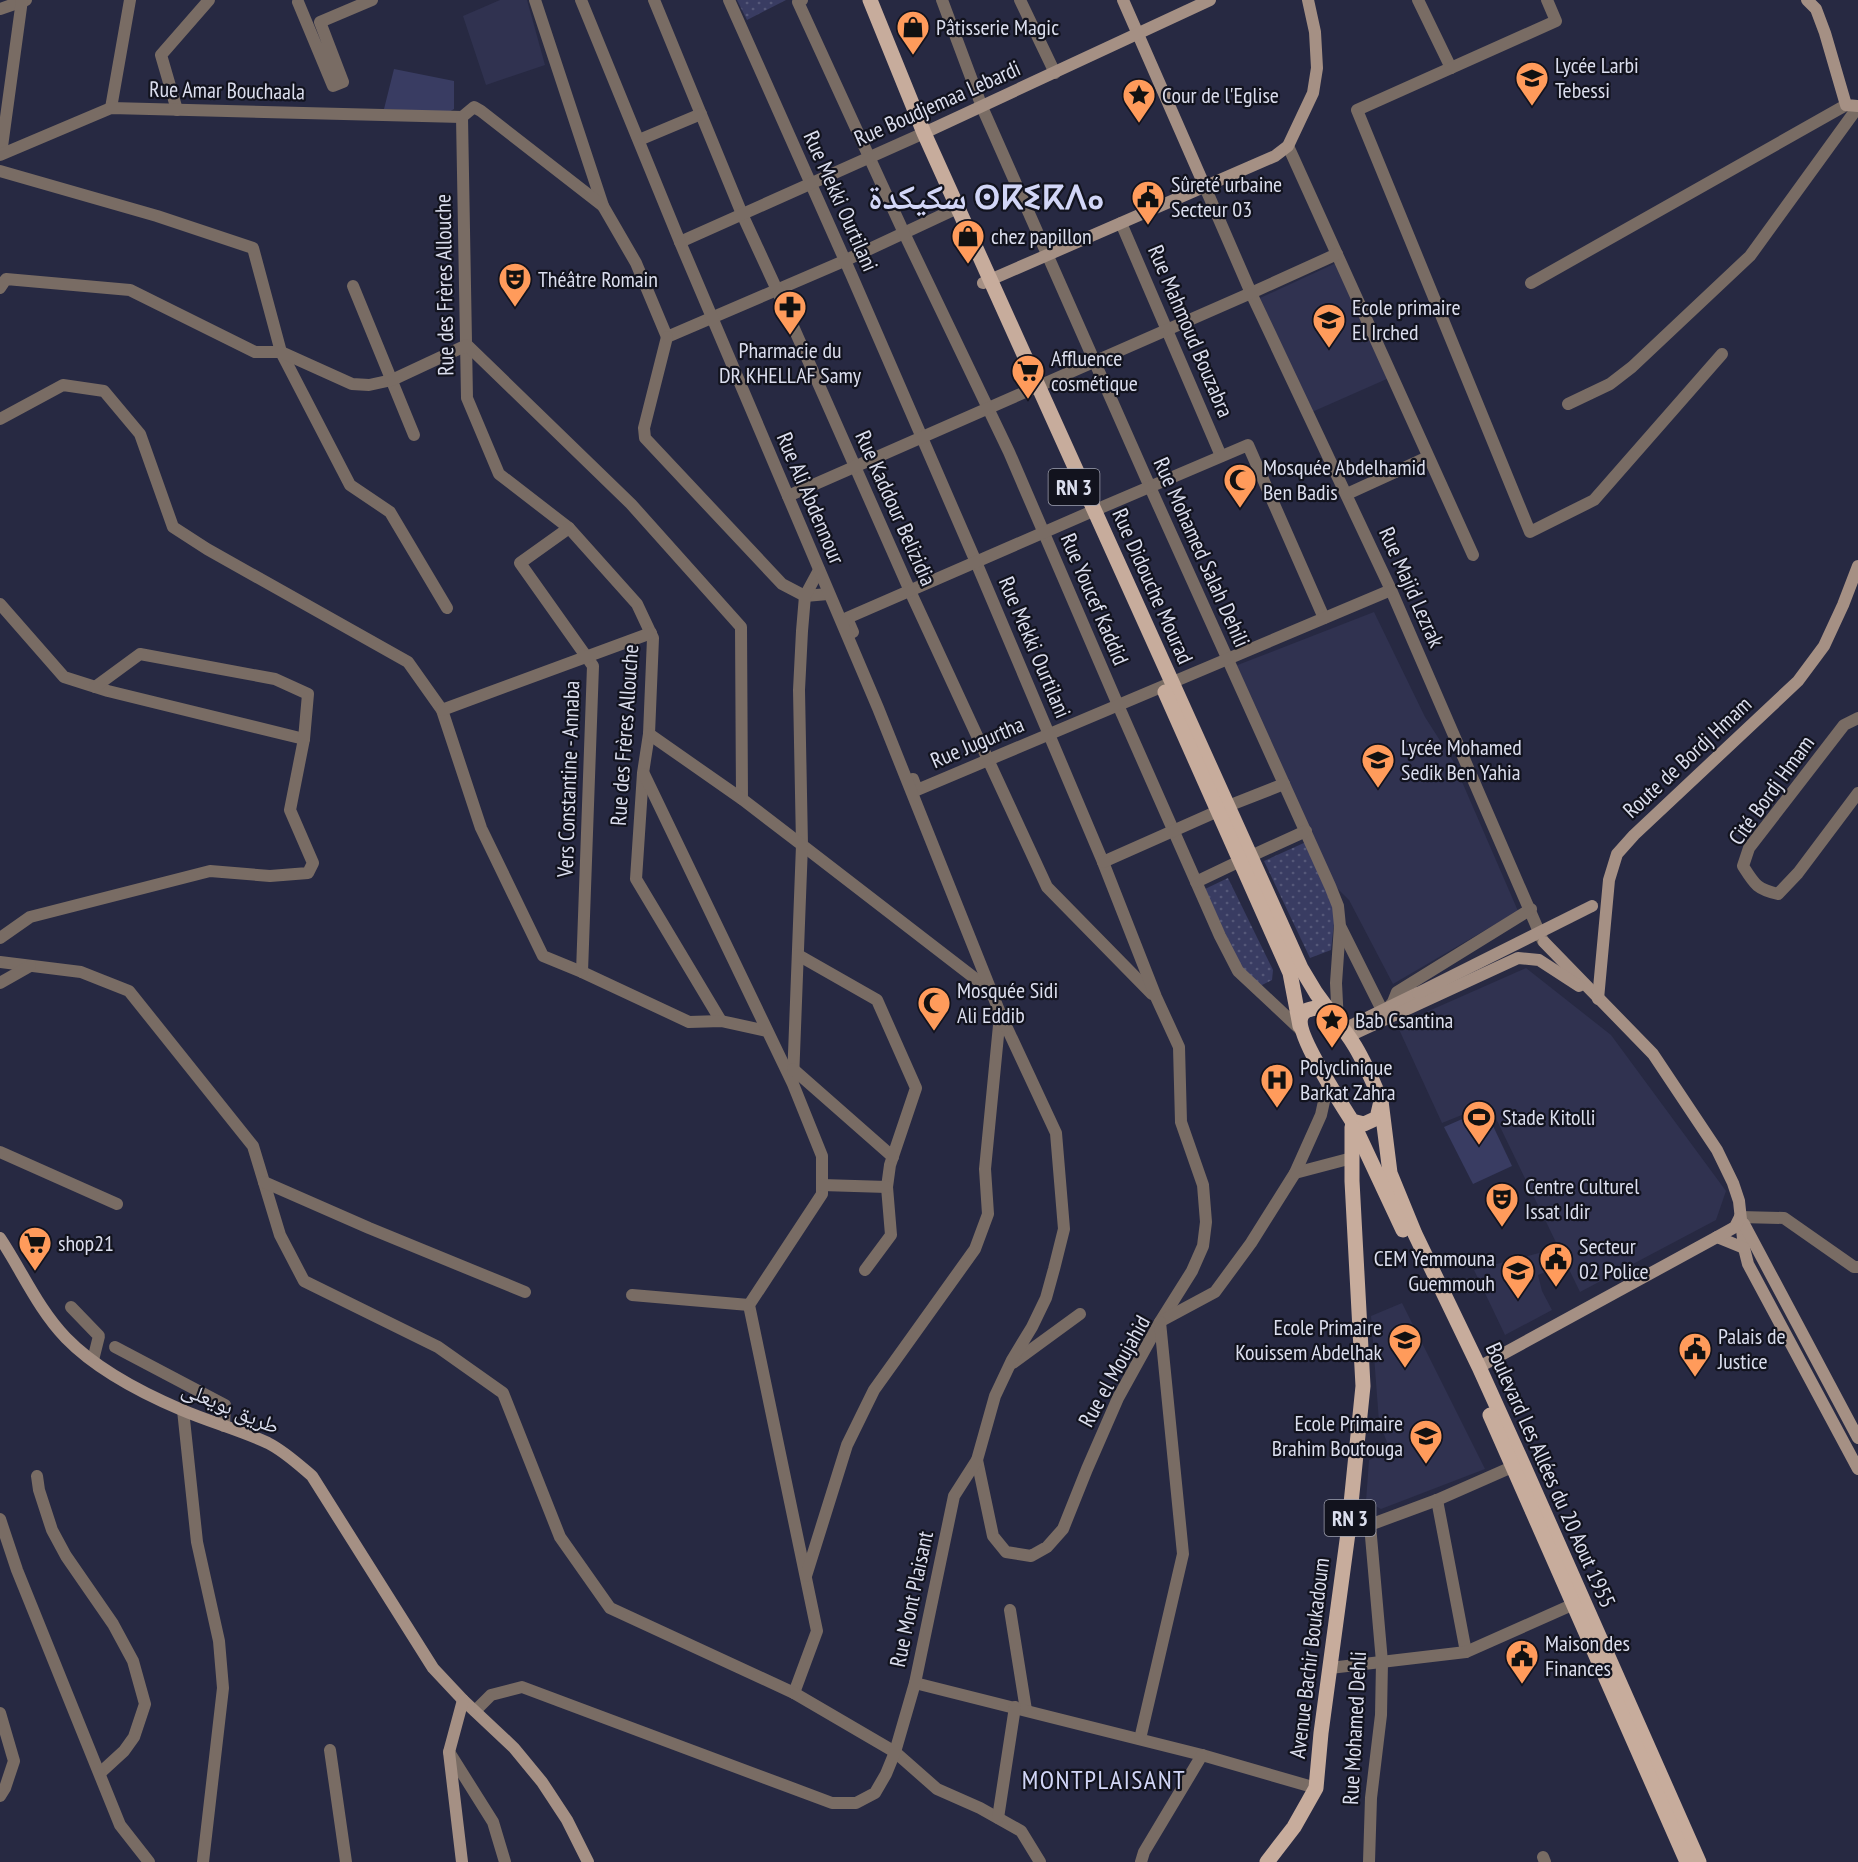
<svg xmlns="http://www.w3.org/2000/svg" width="1858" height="1862" viewBox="0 0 1858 1862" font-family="'PT Sans Narrow','Noto Naskh Arabic','Noto Sans Tifinagh',sans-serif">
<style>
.built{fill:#303250}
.grass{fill:#393c62}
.park{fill:url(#park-dots)}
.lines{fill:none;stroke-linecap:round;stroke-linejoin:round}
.street{stroke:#796c64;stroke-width:12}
.secondary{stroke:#a59084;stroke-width:12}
.primary{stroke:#c7ac9c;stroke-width:15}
.secondary-bridge{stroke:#a59084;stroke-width:12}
.labels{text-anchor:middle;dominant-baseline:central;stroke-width:4.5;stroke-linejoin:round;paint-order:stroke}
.shield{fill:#12131e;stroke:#9fa1b0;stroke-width:1.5}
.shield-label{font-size:21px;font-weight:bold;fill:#dbdeee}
.poi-label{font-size:22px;fill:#dbdeee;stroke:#12131e;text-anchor:start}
.street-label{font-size:22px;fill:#dbdeee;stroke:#12131e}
.quarter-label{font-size:26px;letter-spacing:1.5px;fill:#d2d6f7;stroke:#12131e}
.town-label{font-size:34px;font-weight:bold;fill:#d2d6f7;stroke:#12131e}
</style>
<defs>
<pattern id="park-dots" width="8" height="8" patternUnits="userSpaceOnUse" patternTransform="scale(1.5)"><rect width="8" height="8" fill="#393c62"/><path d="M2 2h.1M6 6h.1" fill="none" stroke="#555879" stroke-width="1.8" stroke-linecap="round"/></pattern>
</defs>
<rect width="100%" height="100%" fill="#272942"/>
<g class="built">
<polygon points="500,0 527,0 545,65 486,85 463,16"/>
<polygon points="1336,263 1389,378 1312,412 1260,298"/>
<polygon points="1374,612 1425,717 1453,761 1518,911 1393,984 1349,900 1336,887 1235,666"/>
<polygon points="1526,968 1611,1035 1726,1191 1716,1220 1580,1292 1489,1104 1442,1123 1397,1025"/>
<polygon points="1554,1249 1562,1265 1538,1275 1542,1291 1552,1310 1505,1335 1474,1270"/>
<polygon points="1402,1303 1485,1469 1381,1509 1366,1501 1369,1460 1391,1452 1379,1422 1371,1316"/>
</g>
<g class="grass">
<polygon points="394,69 454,81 454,109 447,113 384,109"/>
<polygon points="1485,1109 1512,1166 1473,1184 1444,1127"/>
</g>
<g class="park">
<polygon points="737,0 786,0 747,20"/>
<polygon points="1306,842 1334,906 1334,923 1331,950 1310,958 1264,861"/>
<polygon points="1228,878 1273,970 1272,980 1260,986 1242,970 1205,889"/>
</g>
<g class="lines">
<g class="street">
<polyline points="535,0 603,206 636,263 667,337 844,261 951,211"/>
<polyline points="654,0 742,214 777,290 910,591 1047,887 1152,994"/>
<polyline points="729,0 851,274 976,562 1103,862 1156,997 1179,1047 1181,1122 1203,1185 1206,1222 1203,1246 1192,1271 1160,1322 1118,1398 1087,1469 1063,1529 1047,1547 1031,1556 1006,1552 993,1536 977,1460"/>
<polyline points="802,0 798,2 904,233 1009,452 1118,705 1220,936 1238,971 1302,1031"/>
<polyline points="942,0 982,107 1150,487 1330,886 1338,906 1340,926 1336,983 1338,1023"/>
<polyline points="1020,0 1055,73"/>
<polyline points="1418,0 1451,68"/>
<polyline points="1547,0 1556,21 1357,110 1530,532 1594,500 1722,354"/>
<polyline points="298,2 333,86 343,82 320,22 372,0"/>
<polyline points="0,9 26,0"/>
<polyline points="111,108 130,0"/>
<polyline points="177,110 161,55 209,0"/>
<polyline points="639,140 701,114"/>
<polyline points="1288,146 1473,555"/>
<polyline points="1,154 22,0"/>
<polyline points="0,155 111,108 462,117"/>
<polyline points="0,171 157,216 253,248 281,352 350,485 390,512 447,608"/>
<polyline points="1205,187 1251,293 1391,590 1543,941"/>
<polyline points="603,206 481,111 474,107 462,117 467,398 499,474 569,528 637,604 653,638 649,734 643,773 636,879 721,1021"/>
<polyline points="1121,223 1221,456"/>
<polyline points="680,242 924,133"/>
<polyline points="1531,283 1846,105"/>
<polyline points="353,286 414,435"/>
<polyline points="0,288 6,279 130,290 255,352 281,352 352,384 369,385 392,380 467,345 631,504 741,627 742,799"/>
<polyline points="667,337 644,428 645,438 782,584 805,596 828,594"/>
<polyline points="1568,404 1610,384 1632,367 1750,256 1858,107"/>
<polyline points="0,419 63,385 104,391 140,434 173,527 207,549 408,662 442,710 481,828 543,956 582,972 689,1022 721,1021 767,1031"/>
<polyline points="1347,494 1428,457"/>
<polyline points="788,496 1251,293 1337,254"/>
<polyline points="569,528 520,563 593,666 582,972"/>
<polyline points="819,570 805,596 802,631 799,690 802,845 990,990"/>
<polyline points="0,604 64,677 108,691 304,739"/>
<polyline points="853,632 847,618 1086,514 1248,445 1324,618"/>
<polyline points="442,710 651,633"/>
<path d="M1858 718 1844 725 1749 848 1743 866C1755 885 1757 889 1778 894L1798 873 1858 793"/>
<polyline points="649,734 742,799 802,845 793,1080"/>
<polyline points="644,774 793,1084 822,1156 822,1194 749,1305 817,1631 794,1693"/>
<polyline points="913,779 917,790 1391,590"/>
<polyline points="1228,806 1284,784"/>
<polyline points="1251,856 1306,831"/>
<polyline points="1103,862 1218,811"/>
<polyline points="1196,882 1240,861"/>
<polyline points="1341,928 1382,1010"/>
<polyline points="0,938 30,917 210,871 270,876 308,873 313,863 290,810 304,739 308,694 275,679 140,654 95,687"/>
<polyline points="798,955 877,1000 916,1088 890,1165 887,1187 891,1235 865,1270"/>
<polyline points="0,962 81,972 129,991 253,1146 280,1235 304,1281 438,1347 503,1393 560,1537 610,1608 794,1693 895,1752 937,1789 980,1808 1021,1831 1040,1862"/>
<polyline points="0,983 30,966"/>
<polyline points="1388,1008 1393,1002 1397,992 1531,909"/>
<polyline points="793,1069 893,1157"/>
<polyline points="0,1152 117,1204"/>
<polyline points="1295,1173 1352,1158"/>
<polyline points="264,1182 369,1228 525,1292"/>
<polyline points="822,1185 887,1187"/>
<polyline points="1740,1217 1784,1218 1854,1267 1858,1267"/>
<polyline points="632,1295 749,1305"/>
<polyline points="71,1307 99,1336 93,1360"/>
<polyline points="1161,1321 1215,1292 1251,1243 1295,1173 1321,1115 1328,1083"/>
<polyline points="115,1347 225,1405 224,1426"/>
<polyline points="1013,1363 1080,1314"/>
<polyline points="183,1410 197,1542 219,1641 223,1688 203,1862"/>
<polyline points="37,1476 39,1490 52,1530 66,1556 113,1624 133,1661 145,1704 134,1737 124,1751 100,1773"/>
<polyline points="1437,1500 1466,1652"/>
<polyline points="0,1519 17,1570 120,1825 149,1862"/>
<polyline points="1348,1533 1437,1500 1512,1467"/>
<polyline points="806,1576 847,1445 874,1390 975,1249 988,1214 985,1169 1000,1015"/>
<polyline points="1010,1610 1026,1710"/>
<polyline points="1330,1668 1466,1652 1574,1604"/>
<polyline points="915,1683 1202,1755 1316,1788"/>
<polyline points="475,1711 491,1695 522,1687 832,1803 856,1803 875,1793 886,1774 895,1752 915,1683 954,1496 977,1460 995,1396 1012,1360 1032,1327 1046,1298 1054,1269 1064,1229 1056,1133 1000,1013 878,708 680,242 581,0"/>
<polyline points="0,1713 14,1761 5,1788 0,1796"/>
<polyline points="1140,1739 1183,1554 1160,1322"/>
<polyline points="330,1750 346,1862"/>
<polyline points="449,1752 493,1822 505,1862"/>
<polyline points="998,1818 1015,1707"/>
<polyline points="1543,1857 1545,1862"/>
<polyline points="1141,1862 1144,1852 1202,1755"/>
<polyline points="1369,1862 1371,1798 1381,1715 1382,1662 1370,1525"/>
</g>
<g class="secondary">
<polyline points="1123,0 1205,187"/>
<polyline points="1807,0 1816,9 1825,33 1846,105 1858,106"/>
<polyline points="924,133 1210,0"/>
<polyline points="983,283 1275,156 1288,146 1313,93 1317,68 1315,32 1308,0"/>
<polyline points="1544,942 1653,1054 1717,1150 1733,1183 1739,1201 1744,1248 1748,1264 1858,1469"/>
<polyline points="1598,999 1609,880 1617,854 1634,835 1798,681 1824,646 1843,605 1858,566"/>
<polyline points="1344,1029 1418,993"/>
<polyline points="1349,1036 1518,958 1539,960 1579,986"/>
<polyline points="1744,1224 1858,1438"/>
<polyline points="1717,1237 1744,1248"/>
<path d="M0 1238C22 1271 38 1309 66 1338 97 1370 142 1393 182 1410 210 1422 240 1430 268 1443 284 1451 298 1464 312 1476L433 1668 463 1700 514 1748 542 1782 567 1820 588 1862"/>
<polyline points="1479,1367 1717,1237 1735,1227 1740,1217"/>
<polyline points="462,1862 449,1752 463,1700"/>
</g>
<g class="primary">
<polyline points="870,0 924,133 1301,968 1316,993 1335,1019"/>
<polyline points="1165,692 1290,973 1300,1026"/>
<path d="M1316 1008C1347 1018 1369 1072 1381 1101L1377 1118 1364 1124 1352 1121C1342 1105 1295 1033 1301 1017 1303 1010 1310 1009 1316 1008Z"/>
<polyline points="1381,1101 1390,1173 1415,1234 1479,1367 1522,1462 1699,1862"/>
<polyline points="1352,1121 1403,1230"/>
<polyline points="1490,1415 1687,1862"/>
<polyline points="1267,1862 1294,1827 1316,1788 1321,1733 1348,1533 1363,1386 1352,1181 1352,1127"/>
</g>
<polyline class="secondary-bridge" points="1418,993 1592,906"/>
</g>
<defs>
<g id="shop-pin" transform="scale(1.725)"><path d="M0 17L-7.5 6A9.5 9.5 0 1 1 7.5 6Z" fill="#ff9b5b" stroke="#12131e"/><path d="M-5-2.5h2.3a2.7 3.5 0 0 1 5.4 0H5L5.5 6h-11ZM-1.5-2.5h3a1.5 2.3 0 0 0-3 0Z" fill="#111"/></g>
<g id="school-pin" transform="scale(1.725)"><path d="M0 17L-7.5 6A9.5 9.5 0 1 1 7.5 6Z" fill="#ff9b5b" stroke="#12131e"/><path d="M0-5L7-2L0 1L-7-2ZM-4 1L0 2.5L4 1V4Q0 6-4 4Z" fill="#111"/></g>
<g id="sight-pin" transform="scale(1.725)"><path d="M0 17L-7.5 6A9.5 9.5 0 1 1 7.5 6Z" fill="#ff9b5b" stroke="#12131e"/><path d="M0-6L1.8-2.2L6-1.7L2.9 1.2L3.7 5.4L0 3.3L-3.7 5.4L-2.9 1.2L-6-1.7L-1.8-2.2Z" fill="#111"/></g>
<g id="civic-pin" transform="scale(1.725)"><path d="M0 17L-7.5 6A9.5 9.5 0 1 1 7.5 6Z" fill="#ff9b5b" stroke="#12131e"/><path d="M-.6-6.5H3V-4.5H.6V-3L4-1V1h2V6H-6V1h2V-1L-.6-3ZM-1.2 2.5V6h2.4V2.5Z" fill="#111"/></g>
<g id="theatre-pin" transform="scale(1.725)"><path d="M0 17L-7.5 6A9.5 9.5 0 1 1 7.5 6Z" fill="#ff9b5b" stroke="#12131e"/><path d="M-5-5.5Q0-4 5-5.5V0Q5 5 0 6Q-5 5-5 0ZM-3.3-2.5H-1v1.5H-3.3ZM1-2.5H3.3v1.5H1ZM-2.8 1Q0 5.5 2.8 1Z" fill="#111"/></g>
<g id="pharmacy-pin" transform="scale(1.725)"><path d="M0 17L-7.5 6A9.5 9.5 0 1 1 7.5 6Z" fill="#ff9b5b" stroke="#12131e"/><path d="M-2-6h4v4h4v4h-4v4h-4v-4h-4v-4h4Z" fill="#111"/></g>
<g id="supermarket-pin" transform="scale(1.725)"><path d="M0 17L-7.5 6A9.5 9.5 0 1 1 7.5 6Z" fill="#ff9b5b" stroke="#12131e"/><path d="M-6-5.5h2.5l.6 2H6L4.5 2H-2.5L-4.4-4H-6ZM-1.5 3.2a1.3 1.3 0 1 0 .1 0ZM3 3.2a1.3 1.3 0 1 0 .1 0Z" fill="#111"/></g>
<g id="mosque-pin" transform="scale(1.725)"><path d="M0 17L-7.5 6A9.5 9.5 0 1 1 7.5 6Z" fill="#ff9b5b" stroke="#12131e"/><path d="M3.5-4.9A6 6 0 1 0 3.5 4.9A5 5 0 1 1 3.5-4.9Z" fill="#111"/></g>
<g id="hospital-pin" transform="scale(1.725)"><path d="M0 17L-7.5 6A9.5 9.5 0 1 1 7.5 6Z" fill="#ff9b5b" stroke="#12131e"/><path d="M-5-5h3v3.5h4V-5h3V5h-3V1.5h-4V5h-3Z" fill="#111"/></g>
<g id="stadium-pin" transform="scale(1.725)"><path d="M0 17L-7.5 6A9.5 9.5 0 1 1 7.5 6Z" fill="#ff9b5b" stroke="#12131e"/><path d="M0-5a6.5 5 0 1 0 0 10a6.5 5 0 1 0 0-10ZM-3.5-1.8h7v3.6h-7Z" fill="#111"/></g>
</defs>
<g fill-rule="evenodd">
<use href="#shop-pin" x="913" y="27"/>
<use href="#school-pin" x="1532" y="78"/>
<use href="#sight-pin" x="1139" y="95"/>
<use href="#civic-pin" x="1148" y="197"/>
<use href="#shop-pin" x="968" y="236"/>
<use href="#theatre-pin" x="515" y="279"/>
<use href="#pharmacy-pin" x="790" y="307"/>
<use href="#school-pin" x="1329" y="320"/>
<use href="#supermarket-pin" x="1028" y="371"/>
<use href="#mosque-pin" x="1240" y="480"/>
<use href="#school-pin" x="1378" y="760"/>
<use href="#mosque-pin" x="934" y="1003"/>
<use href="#sight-pin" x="1332" y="1020"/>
<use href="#hospital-pin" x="1277" y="1080"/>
<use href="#stadium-pin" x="1479" y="1117"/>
<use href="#theatre-pin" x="1502" y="1199"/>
<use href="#supermarket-pin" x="35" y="1243"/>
<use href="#civic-pin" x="1556" y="1259"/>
<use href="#school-pin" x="1518" y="1271"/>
<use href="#school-pin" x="1405" y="1340"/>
<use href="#civic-pin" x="1695" y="1349"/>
<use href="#school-pin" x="1426" y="1436"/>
<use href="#civic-pin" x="1522" y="1656"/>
</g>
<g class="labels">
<g class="shield">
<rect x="1048.5" y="469" width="51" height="36" rx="4.5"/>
<rect x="1324.5" y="1500" width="51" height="36" rx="4.5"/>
</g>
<g class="shield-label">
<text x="1074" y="487">RN 3</text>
<text x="1350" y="1518">RN 3</text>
</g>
<g class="poi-label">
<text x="936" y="27">Pâtisserie Magic</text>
<text x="1555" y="65">Lycée Larbi<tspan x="1555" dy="25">Tebessi</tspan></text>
<text x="1162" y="95">Cour de l'Eglise</text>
<text x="1171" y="184">Sûreté urbaine<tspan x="1171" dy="25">Secteur 03</tspan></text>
<text x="991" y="236">chez papillon</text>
<text x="538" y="279">Théâtre Romain</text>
<text x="1352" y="307">Ecole primaire<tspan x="1352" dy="25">El Irched</tspan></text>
<text x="790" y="350" text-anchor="middle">Pharmacie du<tspan x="790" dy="25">DR KHELLAF Samy</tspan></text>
<text x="1051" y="358">Affluence<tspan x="1051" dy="25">cosmétique</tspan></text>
<text x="1263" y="467">Mosquée Abdelhamid<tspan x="1263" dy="25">Ben Badis</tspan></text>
<text x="1401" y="747">Lycée Mohamed<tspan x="1401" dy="25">Sedik Ben Yahia</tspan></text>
<text x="957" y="990">Mosquée Sidi<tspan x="957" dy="25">Ali Eddib</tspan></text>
<text x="1355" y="1020">Bab Csantina</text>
<text x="1300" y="1067">Polyclinique<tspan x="1300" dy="25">Barkat Zahra</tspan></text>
<text x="1502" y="1117">Stade Kitolli</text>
<text x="1525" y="1186">Centre Culturel<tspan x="1525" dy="25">Issat Idir</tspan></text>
<text x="58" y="1243">shop21</text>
<text x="1579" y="1246">Secteur<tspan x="1579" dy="25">02 Police</tspan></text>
<text x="1495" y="1258" text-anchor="end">CEM Yemmouna<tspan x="1495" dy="25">Guemmouh</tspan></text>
<text x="1382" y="1327" text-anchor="end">Ecole Primaire<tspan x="1382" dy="25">Kouissem Abdelhak</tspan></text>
<text x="1718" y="1336">Palais de<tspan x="1718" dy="25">Justice</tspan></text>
<text x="1403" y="1423" text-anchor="end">Ecole Primaire<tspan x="1403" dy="25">Brahim Boutouga</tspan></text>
<text x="1545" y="1643">Maison des<tspan x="1545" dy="25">Finances</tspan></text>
</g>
<g class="street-label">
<text transform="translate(227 90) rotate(1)">Rue Amar Bouchaala</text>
<text transform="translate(937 103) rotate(-24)">Rue Boudjemaa Lebardi</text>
<text transform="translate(841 201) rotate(66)">Rue Mekki Ourtilani</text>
<text transform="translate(444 285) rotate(-91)">Rue des Frères Allouche</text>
<text transform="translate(1191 331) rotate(67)">Rue Mahmoud Bouzabra</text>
<text transform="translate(811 498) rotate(67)">Rue Ali Abdennour</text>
<text transform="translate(896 508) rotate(66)">Rue Kaddour Belizidia</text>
<text transform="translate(1202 552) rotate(66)">Rue Mohamed Salah Dehili</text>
<text transform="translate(1153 586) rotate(66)">Rue Didouche Mourad</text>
<text transform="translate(1412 587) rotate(66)">Rue Majid Lezrak</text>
<text transform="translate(1095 599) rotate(67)">Rue Youcef Kaddid</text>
<text transform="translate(1035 647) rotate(67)">Rue Mekki Ourtilani</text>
<text transform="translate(624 735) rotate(-86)">Rue des Frères Allouche</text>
<text transform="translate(977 742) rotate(-23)">Rue Jugurtha</text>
<text transform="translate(1687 757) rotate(-43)">Route de Bordj Hmam</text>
<text transform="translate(568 779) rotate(-88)">Vers Constantine - Annaba</text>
<text transform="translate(1771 790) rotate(-54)">Cité Bordj Hmam</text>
<text transform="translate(1114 1371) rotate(-61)">Rue el Moujahid</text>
<text transform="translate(231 1407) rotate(23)">طريق بويعلى</text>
<text transform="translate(1551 1475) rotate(66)">Boulevard Les Allées du 20 Aout 1955</text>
<text transform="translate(911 1599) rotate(-78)">Rue Mont Plaisant</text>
<text transform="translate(1309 1658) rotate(-83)">Avenue Bachir Boukadoum</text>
<text transform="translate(1354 1728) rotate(-87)">Rue Mohamed Dehli</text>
</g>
<g class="quarter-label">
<text x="1104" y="1779">MONTPLAISANT</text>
</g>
<g class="town-label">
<text x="986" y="196">سكيكدة ⵙⴽⵉⴽⴷⴰ</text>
</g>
</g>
</svg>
